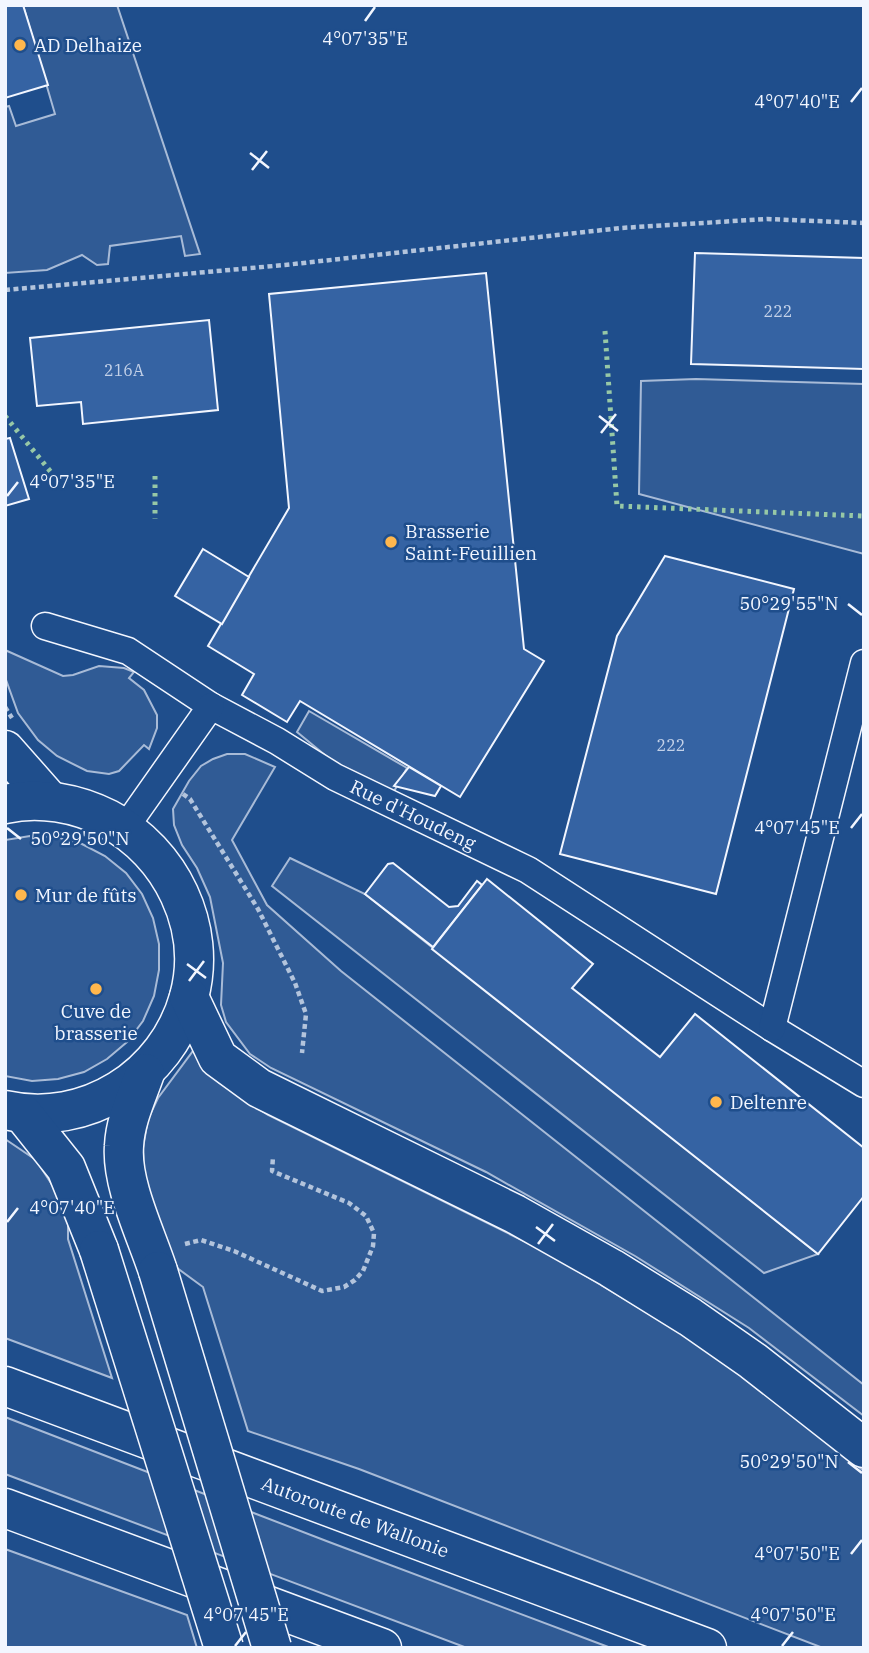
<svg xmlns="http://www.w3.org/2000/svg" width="869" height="1653" viewBox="0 0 869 1653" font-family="'IBM Plex Serif',serif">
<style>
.built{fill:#305b95;stroke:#a8bbd7;stroke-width:2}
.building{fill:#3563a3;stroke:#f2f6ff;stroke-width:2}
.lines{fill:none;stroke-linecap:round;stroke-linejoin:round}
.street-casing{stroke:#f2f6ff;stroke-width:29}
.primary-casing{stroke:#f2f6ff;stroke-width:41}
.highway-casing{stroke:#f2f6ff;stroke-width:41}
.path{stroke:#b3c4dc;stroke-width:4.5;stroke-dasharray:5 3.5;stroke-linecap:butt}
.street{stroke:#1f4e8c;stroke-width:26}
.primary{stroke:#1f4e8c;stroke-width:38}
.highway{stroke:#1f4e8c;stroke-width:38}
.highway-bridge-casing{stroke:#f2f6ff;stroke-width:41;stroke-linecap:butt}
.highway-bridge{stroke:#1f4e8c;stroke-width:38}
.hedge{stroke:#97c8a6;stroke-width:5;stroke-dasharray:3.5 5;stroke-linecap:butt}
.ticks{fill:none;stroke:#f2f6ff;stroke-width:2.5}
.poi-dot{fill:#ffb74d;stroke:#1f4e8c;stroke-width:2.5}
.labels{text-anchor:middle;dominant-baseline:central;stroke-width:5;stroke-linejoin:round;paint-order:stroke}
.number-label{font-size:16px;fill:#c3d1e8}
.poi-label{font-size:19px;fill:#f2f6ff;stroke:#1f4e8c;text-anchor:start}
.street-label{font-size:19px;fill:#f2f6ff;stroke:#1f4e8c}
.ticks-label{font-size:18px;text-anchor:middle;fill:#f2f6ff;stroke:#1f4e8c;stroke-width:5;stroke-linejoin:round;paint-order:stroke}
</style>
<rect width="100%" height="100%" fill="#1f4e8c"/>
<g class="built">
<polygon points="23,5 117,5 200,254 185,256 181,236 110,246 108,264 97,265 82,255 47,270 5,273 5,107 9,106 16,126 55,114"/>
<polygon points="696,379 864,384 864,554 639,494 641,381"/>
<polygon points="5,650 63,676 73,675 99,666 124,668 134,672 129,678 144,690 157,715 157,728 149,749 144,745 119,771 109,774 87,771 57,756 38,740 18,713 5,677"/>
<polygon points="309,711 407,768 392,795 331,760 297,732"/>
<polygon points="227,754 245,754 275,767 232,840 267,905 341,971 864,1385 864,1416 749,1328 635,1256 486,1172 271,1068 250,1054 226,1022 221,1005 223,963 210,897 197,868 182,845 174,825 173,809 189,781 201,766 213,759"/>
<polygon points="30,836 56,837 82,844 105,856 126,873 142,894 153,918 159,944 159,970 154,996 143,1021 127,1042 107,1059 84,1072 58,1079 32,1081 5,1076 5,840"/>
<polygon points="290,858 365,894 818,1254 764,1273 272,886"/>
<polygon points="193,1051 218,1082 268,1115 546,1252 701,1345 864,1471 864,1648 823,1648 359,1469 248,1431 203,1287 173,1265 144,1174 143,1148 148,1119 158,1098"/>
<polygon points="5,1139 36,1160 60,1197 68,1218 68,1239 112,1378 5,1338"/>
<polygon points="5,1417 329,1542 611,1648 467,1648 5,1474"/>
<polygon points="5,1549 187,1615 197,1648 5,1648"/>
</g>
<g class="building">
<polygon points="5,5 23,5 48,85 5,98"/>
<polygon points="695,253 864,258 864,369 691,364"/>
<polygon points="486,273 524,649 544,661 460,797 300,701 287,722 242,695 254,674 208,646 289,508 269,294"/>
<polygon points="209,320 218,410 83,424 81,402 37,406 30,338"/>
<polygon points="10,438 29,499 5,506 5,439"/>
<polygon points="203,549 249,577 222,624 175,596"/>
<polygon points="665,556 794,589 716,894 560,854 617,636"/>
<polygon points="409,767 441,786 435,796 394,786"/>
<polygon points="393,863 449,907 458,906 477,881 482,885 433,947 365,894 388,864"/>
<polygon points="487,879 593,964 572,988 660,1057 695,1014 864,1148 864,1196 818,1254 432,949"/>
</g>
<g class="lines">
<g class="street-casing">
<g id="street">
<path id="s1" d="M45 626 128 651 211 706 277 741 335 777 528 870 772 1028 864 1084"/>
<polyline points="125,828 211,706"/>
<polyline points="772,1028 864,663"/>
</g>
</g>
<g class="primary-casing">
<polyline id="primary" points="5,750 50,801"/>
</g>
<g class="highway-casing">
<g id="highway">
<path d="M5 804C39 796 77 803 108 819 171 852 208 927 189 997 167 1077 86 1128 5 1110"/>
<polyline points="189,997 218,1058 259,1088 515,1214 611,1268 690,1317 753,1361 864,1448"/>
<path d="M145 1073C137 1096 125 1121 124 1146 121 1184 146 1234 158 1271"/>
<polyline points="23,1114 66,1168 99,1250"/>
<path id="s2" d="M5 1386 707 1648"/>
<polyline points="5,1508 382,1648"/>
</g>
</g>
<g class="path">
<polyline points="5,290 285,265 621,228 767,219 864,223"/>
<polyline points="5,707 12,718"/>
<polyline points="183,794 190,799 258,909 295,983 306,1014 302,1053"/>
<polyline points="185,1244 201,1240 234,1251 322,1291 344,1287 355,1280 363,1271 373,1246 374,1233 366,1216 349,1203 272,1171 273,1157"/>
</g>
<use href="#street" class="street"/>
<use href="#primary" class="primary"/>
<use href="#highway" class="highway"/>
<g class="highway-bridge-casing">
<g id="highway-bridge">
<polyline points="99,1250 224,1648"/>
<polyline points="158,1271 272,1648"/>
</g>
</g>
<use href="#highway-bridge" class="highway-bridge"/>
<g class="hedge">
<polyline points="605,331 617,506 863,516"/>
<polyline points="5,416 55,477"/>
<polyline points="155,476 155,519"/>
</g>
</g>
<path class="ticks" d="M365 21 375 7M851 102 862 88M250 153 269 168M252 170 267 151M599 416 618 431M601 433 616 414M7 496 18 482M848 604 862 615M7 828 21 839M851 828 862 814M187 964 206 978M189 981 204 961M7 1222 18 1208M536 1227 555 1241M538 1244 553 1224M848 1462 862 1473M851 1554 862 1540M235 1646 246 1632M782 1646 793 1632"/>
<g class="poi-dot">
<circle cx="20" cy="45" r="7"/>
<circle cx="391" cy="542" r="7"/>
<circle cx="21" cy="895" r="7"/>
<circle cx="96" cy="989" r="7"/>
<circle cx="716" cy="1102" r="7"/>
</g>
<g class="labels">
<g class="number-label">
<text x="778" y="311">222</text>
<text x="124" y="370">216A</text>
<text x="671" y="745">222</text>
</g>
<g class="poi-label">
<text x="34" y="45">AD Delhaize</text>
<text x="405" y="531">Brasserie<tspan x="405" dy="22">Saint-Feuillien</tspan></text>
<text x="35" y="895">Mur de fûts</text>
<text x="96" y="1011" text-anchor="middle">Cuve de<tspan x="96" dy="22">brasserie</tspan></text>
<text x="730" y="1102">Deltenre</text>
</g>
<g class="street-label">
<text stroke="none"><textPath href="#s1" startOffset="416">Rue d'Houdeng</textPath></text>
<text stroke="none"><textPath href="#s2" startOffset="374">Autoroute de Wallonie</textPath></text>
</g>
</g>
<g class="ticks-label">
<text x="365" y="45">4°07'35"E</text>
<text x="797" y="108">4°07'40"E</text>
<text x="72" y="488">4°07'35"E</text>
<text x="789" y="610">50°29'55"N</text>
<text x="797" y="834">4°07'45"E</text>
<text x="80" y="845">50°29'50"N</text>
<text x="72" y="1214">4°07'40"E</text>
<text x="789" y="1468">50°29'50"N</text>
<text x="797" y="1560">4°07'50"E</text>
<text x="246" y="1621">4°07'45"E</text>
<text x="793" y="1621">4°07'50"E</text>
</g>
<rect width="869" height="1653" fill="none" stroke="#f2f6ff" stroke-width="14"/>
</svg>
